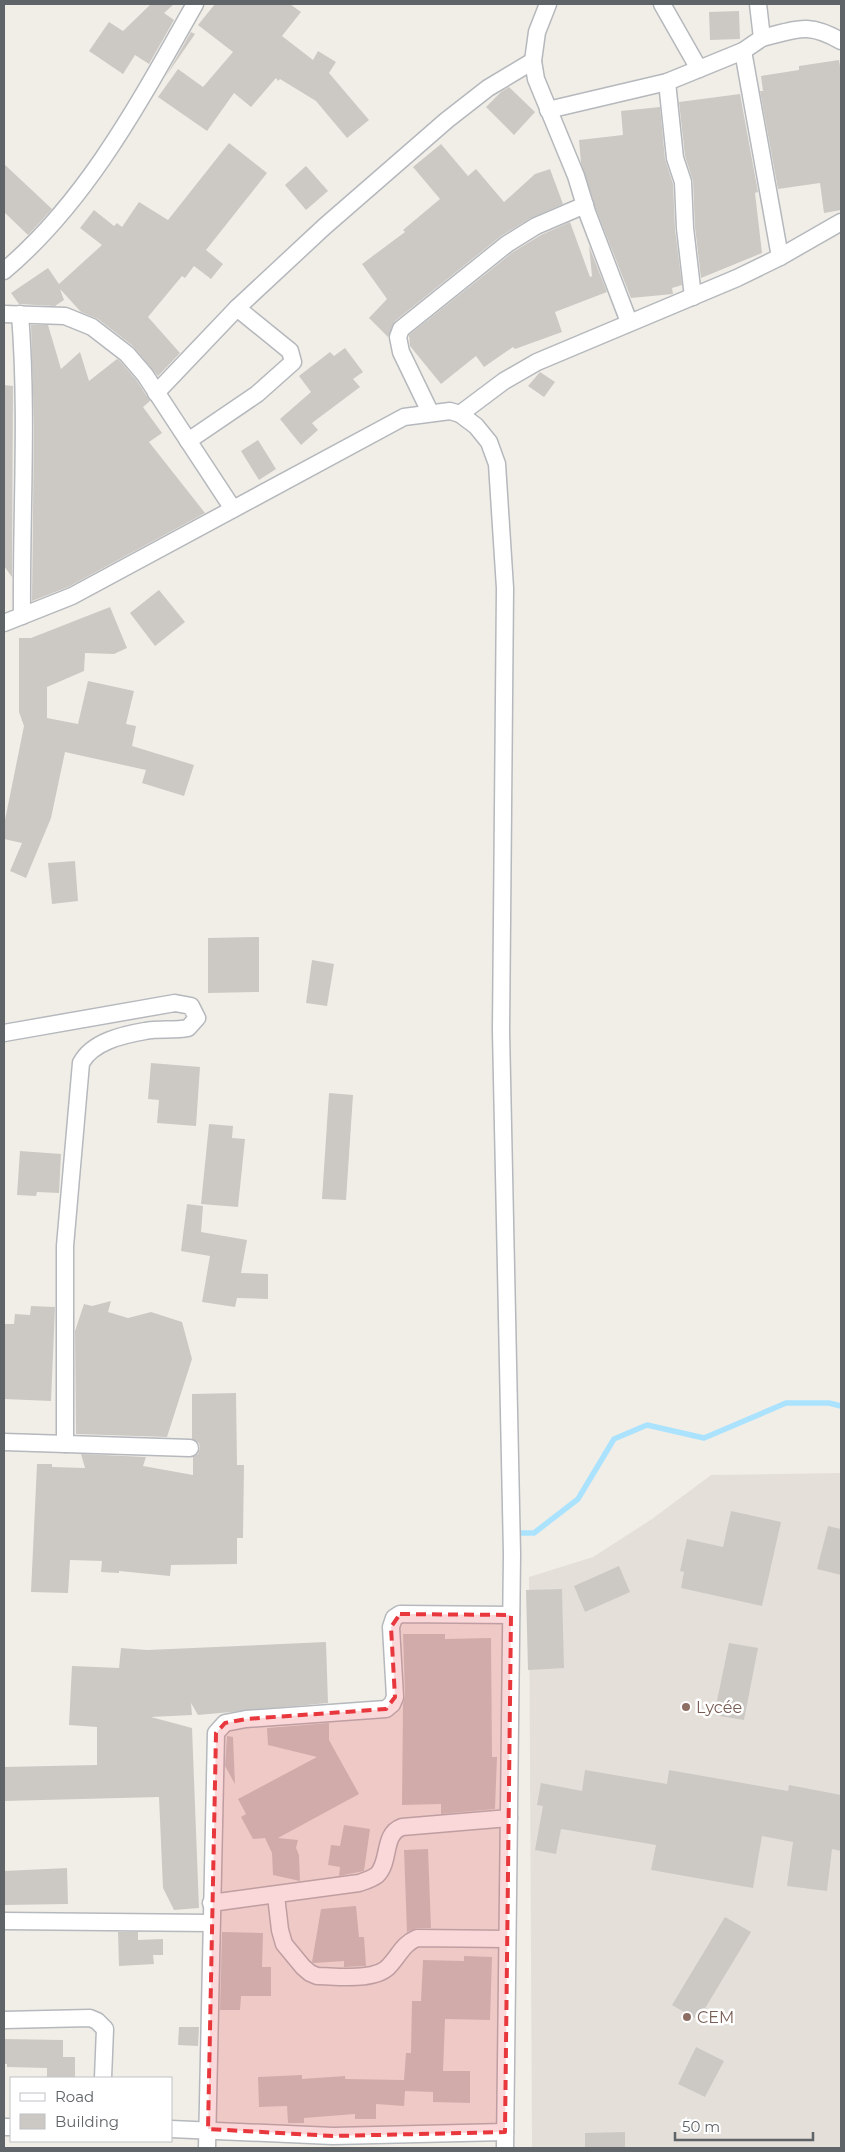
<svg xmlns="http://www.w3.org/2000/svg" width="845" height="2152" viewBox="0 0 845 2152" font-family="Montserrat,sans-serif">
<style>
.education{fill:#e4dfd9}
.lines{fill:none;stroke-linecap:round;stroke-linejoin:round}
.stream{stroke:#abe3fe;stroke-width:5.5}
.building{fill:#ccc9c5}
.minor-casing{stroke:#b5b8bc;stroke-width:19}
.minor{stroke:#fff;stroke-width:16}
.marked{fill:#e8373d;fill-opacity:0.2;stroke:#e8373d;stroke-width:4;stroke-dasharray:10 6;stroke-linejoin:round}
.education-dot{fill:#8d6e63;stroke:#fff;stroke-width:2}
.labels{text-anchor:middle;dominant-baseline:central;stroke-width:5;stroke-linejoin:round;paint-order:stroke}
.education-label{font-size:16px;fill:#785e54;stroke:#fff;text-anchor:start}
</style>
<rect width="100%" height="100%" fill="#f1eee8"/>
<polygon class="education" points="841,1473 841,2148 532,2148 529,1577 593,1557 652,1519 711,1475"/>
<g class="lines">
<polyline class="stream" points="521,1533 534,1533 578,1499 614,1439 647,1425 704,1438 786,1403 829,1403 841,1406"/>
</g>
<g class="building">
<polygon points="151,4 174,4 164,13 174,20 149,64 135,55 123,74 89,51 109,22 123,31"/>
<polygon points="215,4 290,4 301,12 282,36 313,60 318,51 336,62 329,73 369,120 347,138 316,101 280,79 278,81 276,78 251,107 234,93 207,131 158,97 178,69 203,87 233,52 198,25"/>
<polygon points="739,11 740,39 710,40 709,12"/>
<polygon points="191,32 195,34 166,76"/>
<polygon points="839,60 841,72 841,210 824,213 820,183 778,189 760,91 763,91 761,76 799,70 799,66"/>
<polygon points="509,87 535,112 514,135 486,107 501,92"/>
<polygon points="740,94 758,192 755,193 762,253 701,278 695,227 693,181 685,156 679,102"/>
<polygon points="660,107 665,159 673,184 675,229 682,285 672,288 673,294 631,298 596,209 581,163 579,140 623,135 621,111"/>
<polygon points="229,143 267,173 206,250 223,264 211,279 194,266 185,278 182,276 148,317 180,353 158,376 133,346 98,319 81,312 60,289 64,300 55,306 19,304 11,293 48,268 59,284 102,245 80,228 94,210 114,226 117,223 122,227 139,202 168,220"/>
<polygon points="441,144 468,176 476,169 504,202 535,174 550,169 563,204 531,218 501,236 395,321 388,337 369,318 387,299 362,264 405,232 403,230 440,199 413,167"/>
<polygon points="4,164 52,209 28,235 4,212"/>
<polygon points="306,166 328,191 306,210 285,185"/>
<polygon points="570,222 590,277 592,276 589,246 607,292 555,312 562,332 515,349 513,347 484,367 476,356 441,384 410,346 409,335 513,252 541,235"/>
<polygon points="31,325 48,325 61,369 80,352 89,381 117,359 120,361 137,381 150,401 143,407 162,433 149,442 205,513 68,587 32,601 34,427"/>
<polygon points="345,348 363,372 353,379 360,387 312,423 318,430 301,445 280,419 311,392 299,376 330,352 334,356"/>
<polygon points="540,372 555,382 544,397 528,386"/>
<polygon points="4,385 13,386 12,577 4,566"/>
<polygon points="258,440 276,469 259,480 241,451"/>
<polygon points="159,590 185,622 155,646 130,613"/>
<polygon points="110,607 127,648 114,654 85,653 84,671 47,687 47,718 78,724 88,681 134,691 126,724 136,726 132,746 194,765 184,796 142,783 146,770 65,752 51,818 26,878 10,871 22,843 4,839 4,825 24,726 19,712 19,638 31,638"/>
<polygon points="75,861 78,901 52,904 48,863"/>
<polygon points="259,937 259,992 208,993 208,938"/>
<polygon points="312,960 334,964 327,1006 306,1003"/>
<polygon points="151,1063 200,1067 196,1126 157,1123 159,1100 148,1099"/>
<polygon points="329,1093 353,1095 346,1200 322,1199"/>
<polygon points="209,1124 233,1126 232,1138 245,1139 238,1207 201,1204"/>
<polygon points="20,1151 61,1154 59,1193 37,1192 36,1196 17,1195"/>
<polygon points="187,1204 203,1206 201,1232 247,1240 241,1273 268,1274 268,1299 237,1298 235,1307 202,1302 210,1256 181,1251"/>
<polygon points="111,1301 108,1312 128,1318 151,1312 182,1322 192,1359 167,1437 76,1434 75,1331 84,1304 92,1306"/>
<polygon points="31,1306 55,1307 51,1401 4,1399 4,1324 14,1324 15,1314 30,1315"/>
<polygon points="236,1393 237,1465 244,1465 243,1538 237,1538 237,1564 171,1565 170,1576 119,1571 119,1573 101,1572 102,1561 70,1560 68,1593 31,1592 37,1464 52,1464 52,1467 85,1468 81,1454 146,1457 143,1466 193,1475 193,1457 198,1454 200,1448 199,1443 192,1439 192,1394"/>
<polygon points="731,1511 781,1522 762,1606 681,1588 684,1572 680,1571 687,1539 723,1547"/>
<polygon points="828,1526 841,1529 841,1575 817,1569"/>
<polygon points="619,1566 630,1592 585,1612 574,1586"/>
<polygon points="562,1589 564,1668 528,1670 526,1590"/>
<polygon points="403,1634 445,1634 445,1639 491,1638 492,1757 497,1757 495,1809 441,1814 441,1804 402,1805 403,1704 405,1696"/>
<polygon points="326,1642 328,1703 198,1715 191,1703 192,1715 151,1717 192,1728 199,1908 174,1910 163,1888 159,1797 4,1801 4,1767 97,1765 97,1727 69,1725 72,1666 119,1668 121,1648 147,1650"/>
<polygon points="729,1643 758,1648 744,1720 714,1715"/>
<polygon points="329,1723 329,1740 359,1794 278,1838 298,1840 296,1848 299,1855 300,1881 273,1875 272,1853 265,1838 253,1839 241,1817 246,1814 238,1799 317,1757 268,1745 267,1728"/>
<polygon points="227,1736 233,1737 235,1784 225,1766"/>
<polygon points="585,1770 667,1784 669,1770 788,1791 789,1785 841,1795 841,1851 832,1849 827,1891 787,1886 793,1842 762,1836 753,1888 651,1870 656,1845 561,1829 556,1854 535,1850 543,1806 537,1805 541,1783 582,1791"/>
<polygon points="344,1825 370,1829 364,1871 339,1876 340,1867 328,1865 331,1845 340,1846"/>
<polygon points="428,1849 431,1928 417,1928 407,1932 404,1850"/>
<polygon points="67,1868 68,1904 4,1905 4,1871"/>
<polygon points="356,1906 359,1937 364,1937 366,1966 344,1967 344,1961 314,1963 312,1962 321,1909"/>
<polygon points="725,1917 751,1932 698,2020 672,2005"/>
<polygon points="118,1932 138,1932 138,1940 163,1939 163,1955 153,1955 154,1964 119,1966"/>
<polygon points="222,1932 263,1933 262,1967 271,1967 271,1996 241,1996 240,2010 220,2010"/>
<polygon points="464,1956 492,1957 490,2020 445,2019 443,2071 470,2071 470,2103 433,2102 433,2092 405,2091 404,2106 376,2104 376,2119 355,2119 355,2114 304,2118 304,2123 288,2123 287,2106 259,2107 258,2077 302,2075 302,2079 345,2076 345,2079 404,2080 406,2053 411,2053 412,2001 421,2001 423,1960 464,1961"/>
<polygon points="179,2027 199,2027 198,2046 178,2045"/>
<polygon points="4,2039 63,2040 63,2057 75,2057 75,2078 47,2078 47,2068 7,2067 7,2064 4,2064"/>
<polygon points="696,2047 724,2061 705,2097 678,2084"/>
<polygon points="625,2132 625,2148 585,2148 585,2133"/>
</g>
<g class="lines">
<g class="minor-casing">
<g id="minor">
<polyline points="548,4 537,32 533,61 536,79 576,176 587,212 629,322"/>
<polyline points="662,4 699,69 743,51 762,38"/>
<path d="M758 4 762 38C798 29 808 22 841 41"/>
<polyline points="743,51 780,257"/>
<polyline points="667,82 675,158 683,182 685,228 693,297"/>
<polyline points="548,110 667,82 699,69"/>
<path d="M4 271C89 199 141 99 195 4"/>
<polyline points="4,314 65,316 92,327 127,354 145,375 233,509"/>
<path d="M20 314C28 414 21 515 22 616"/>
<polyline points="156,393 237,308 324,227 447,120 488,88 533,61"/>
<polyline points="430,412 401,352 398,337 401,329 507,244 536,226 585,205"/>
<polyline points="460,414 504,381 537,362 737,278 780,257 841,222"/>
<polyline points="188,441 257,394 293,362 290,351 237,308"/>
<polyline points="4,623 72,596 404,417 450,411 460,414 476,426 489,442 497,464 505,588 501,1031 512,1554 505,2148"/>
<path d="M4 1033 175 1003 191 1006 197 1018 188 1028C174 1031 159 1028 145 1031 122 1035 92 1042 81 1063L65 1246V1444"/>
<polyline points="4,1442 190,1448"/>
<path d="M276 1896 280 1930 284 1944 303 1967 310 1973 317 1976C336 1976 377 1982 390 1965 400 1954 403 1944 417 1938L507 1939"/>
<path d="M211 1903 359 1883C365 1881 372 1879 377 1875 391 1861 382 1834 402 1827L509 1818"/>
<polyline points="4,1921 211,1923"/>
<polyline points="4,2020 90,2018 97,2021 105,2029 103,2078"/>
<polyline points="4,2127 11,2127"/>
<polyline points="171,2129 333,2136 505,2132"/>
<polyline points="207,2148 216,1733 225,1723 246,1719 386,1709 392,1704 395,1697 391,1627 394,1618 400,1614 511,1615"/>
</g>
</g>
<use href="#minor" class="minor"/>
</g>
<path class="marked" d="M400 1614 511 1615 505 2132 333 2136 208 2129 216 1733 225 1723 246 1719 386 1709 395 1697 391 1627Z"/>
<g class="education-dot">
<circle cx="686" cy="1707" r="5"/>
<circle cx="687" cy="2017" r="5"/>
</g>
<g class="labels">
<g class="education-label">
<text x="696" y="1707">Lycée</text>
<text x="697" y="2017">CEM</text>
</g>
</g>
<rect width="845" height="2152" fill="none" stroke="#5f6468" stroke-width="10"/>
<rect x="10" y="2077" width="162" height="65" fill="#ffffff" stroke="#bfc1c3"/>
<rect x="20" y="2093" width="25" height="8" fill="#ffffff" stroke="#bfc1c3"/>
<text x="55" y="2102" font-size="15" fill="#5f6468">Road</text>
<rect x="20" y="2114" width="25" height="15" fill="#ccc9c5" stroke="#bfc1c3"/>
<text x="55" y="2127" font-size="15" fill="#5f6468">Building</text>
<path d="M675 2132v8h138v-8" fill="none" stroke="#5f6468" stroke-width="2.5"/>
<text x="682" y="2132" font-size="15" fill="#5f6468" stroke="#ffffff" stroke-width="4" paint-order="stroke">50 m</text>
</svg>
